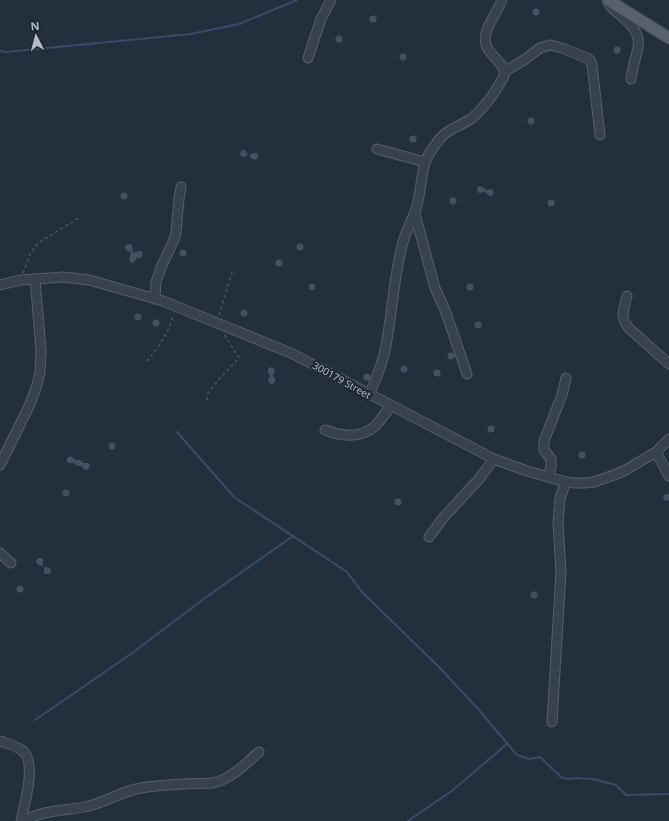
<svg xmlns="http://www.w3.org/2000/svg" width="669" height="821" viewBox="0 0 669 821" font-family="'Noto Sans',sans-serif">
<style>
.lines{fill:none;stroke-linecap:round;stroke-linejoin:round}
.stream{stroke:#394c67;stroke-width:2}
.building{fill:#455162}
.minor-casing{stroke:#565f6c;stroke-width:11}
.major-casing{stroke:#414a57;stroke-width:13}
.path{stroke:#44595c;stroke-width:1.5;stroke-dasharray:3 3;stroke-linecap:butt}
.minor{stroke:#38414e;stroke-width:9}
.major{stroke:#56606e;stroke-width:11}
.labels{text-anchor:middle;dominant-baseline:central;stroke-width:4;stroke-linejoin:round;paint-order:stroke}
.street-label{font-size:10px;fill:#b4bcc9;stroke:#1d2633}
</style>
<rect width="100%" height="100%" fill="#242f3e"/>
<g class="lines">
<g class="stream">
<polyline points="0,51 6,52 191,34 239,24 297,0"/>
<polyline points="177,432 234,497 347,572 362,592 439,667 479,710 517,755 529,759 540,757 562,778 569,779 577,778 593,779 616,785 626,795 669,794"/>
<polyline points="35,720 131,654 205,598 293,536"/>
<polyline points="408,821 453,790 507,744"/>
</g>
</g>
<g class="building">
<circle cx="536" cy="12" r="3.5"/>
<circle cx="373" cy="19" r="3.5"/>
<circle cx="339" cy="39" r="3.5"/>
<circle cx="617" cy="50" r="3.5"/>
<circle cx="403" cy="57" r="3.5"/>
<circle cx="531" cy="121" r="3.5"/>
<circle cx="413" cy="139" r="3.5"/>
<polygon points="242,150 245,150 248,155 244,157 241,156 240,153"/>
<polygon points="253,153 256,153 258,154 258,157 257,159 254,160 249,156"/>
<polygon points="479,186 483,187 486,190 492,189 493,191 493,195 490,196 488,195 485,192 479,193 477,191 477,188"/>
<circle cx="124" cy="196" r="3.5"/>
<circle cx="453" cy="201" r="3.5"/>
<circle cx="551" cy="203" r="3.5"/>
<circle cx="300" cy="247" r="3.5"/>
<polygon points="128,244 132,245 133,253 139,251 141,251 143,253 142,257 140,258 137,258 133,263 130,262 129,260 131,253 132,253 126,250 125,248 125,246"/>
<circle cx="183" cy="253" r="3.5"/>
<circle cx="279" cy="263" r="3.5"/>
<circle cx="312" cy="287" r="3.5"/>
<circle cx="470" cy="287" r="3.5"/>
<circle cx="244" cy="313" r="3.5"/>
<circle cx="138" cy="317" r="3.5"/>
<circle cx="156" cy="323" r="3.5"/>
<circle cx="478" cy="325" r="3.5"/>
<circle cx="451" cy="356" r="3.5"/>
<circle cx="404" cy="369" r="3.5"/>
<polygon points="271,367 274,369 275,371 273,376 275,379 275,381 274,383 272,384 269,383 268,380 270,376 268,372 268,369"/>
<circle cx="437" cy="373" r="3.5"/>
<circle cx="367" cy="377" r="3.5"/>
<circle cx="491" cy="429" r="3.5"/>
<circle cx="112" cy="446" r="3.5"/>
<circle cx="582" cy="455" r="3.5"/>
<polygon points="71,456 76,460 80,460 83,463 88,463 90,465 89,468 87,470 85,470 81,466 77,466 74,463 68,463 67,461 67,458"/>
<circle cx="66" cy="493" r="3.5"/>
<polygon points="666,494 669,494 669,500 665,501 663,498 664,495"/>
<circle cx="398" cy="502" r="3.5"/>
<polygon points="38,558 41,558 43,559 43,566 39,565 37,564 36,561"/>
<polygon points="44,567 50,568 51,571 50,574 45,574 44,572"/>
<circle cx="20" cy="589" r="3.5"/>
<circle cx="534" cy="595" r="3.5"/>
</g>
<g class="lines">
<g class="minor-casing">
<g id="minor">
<path d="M608 3C613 10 620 14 626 20 642 35 640 44 634 63 633 68 632 73 631 79"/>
<polyline points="308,58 321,19 331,0"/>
<polyline points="505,71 514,66 524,60 540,48 550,45 562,48 587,58 590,60 592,65 600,135"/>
<polyline points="377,149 425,162"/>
<polyline points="415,214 435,288 445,310 467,374"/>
<polyline points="0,285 21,280 63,277 89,280 163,301 293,354 494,459 527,471 566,482 575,483 584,483 594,482 611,476 624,471 656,452 669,439"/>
<path d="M627 296C623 312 619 319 632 331L669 364"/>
<polyline points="155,299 156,282 162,265 174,240 176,232 179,199 181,187"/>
<path d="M369 395C375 382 380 369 384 355 391 325 392 295 398 265 400 254 402 243 406 233 410 223 415 214 417 205 421 191 421 176 425 163 428 154 438 139 446 133 454 127 464 124 472 118 484 108 494 94 502 80 511 65 490 58 486 45 482 29 497 14 502 0"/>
<path d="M325 430C341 436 361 439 375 426 381 420 386 412 391 406"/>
<polyline points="656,452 669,476"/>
<polyline points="0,465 30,404 37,385 40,372 41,350 35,279"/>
<polyline points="548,477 551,467 551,459 544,450 544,441 562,395 566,378"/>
<polyline points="429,537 443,518 479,479 494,459"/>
<polyline points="0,553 11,563"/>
<polyline points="552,722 561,572 558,523 560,498 566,482"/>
<path d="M0 741C8 744 17 746 23 751 37 764 24 805 21 821"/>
<path d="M24 821C44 809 68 811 89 806 107 801 123 791 141 788 164 784 189 784 212 783 232 779 244 765 259 752"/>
</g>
</g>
<g class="major-casing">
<polyline id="major" points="608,0 669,38"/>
</g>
<g class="path">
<polyline points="23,273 30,254 38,243 79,218"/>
<polyline points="219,315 233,269"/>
<polyline points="147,361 159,346 168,330 174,314"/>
<polyline points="207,400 208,393 219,379 239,358 224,334"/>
</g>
<use href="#minor" class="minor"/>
<use href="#major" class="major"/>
</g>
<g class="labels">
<g class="street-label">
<text transform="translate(342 380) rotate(29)">300179 Street</text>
</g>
</g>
<g transform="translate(36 36) rotate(354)" stroke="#1d2633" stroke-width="3" paint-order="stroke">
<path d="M0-3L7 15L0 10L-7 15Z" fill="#b4bcc9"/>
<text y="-6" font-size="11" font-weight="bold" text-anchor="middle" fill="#b4bcc9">N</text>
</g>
</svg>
